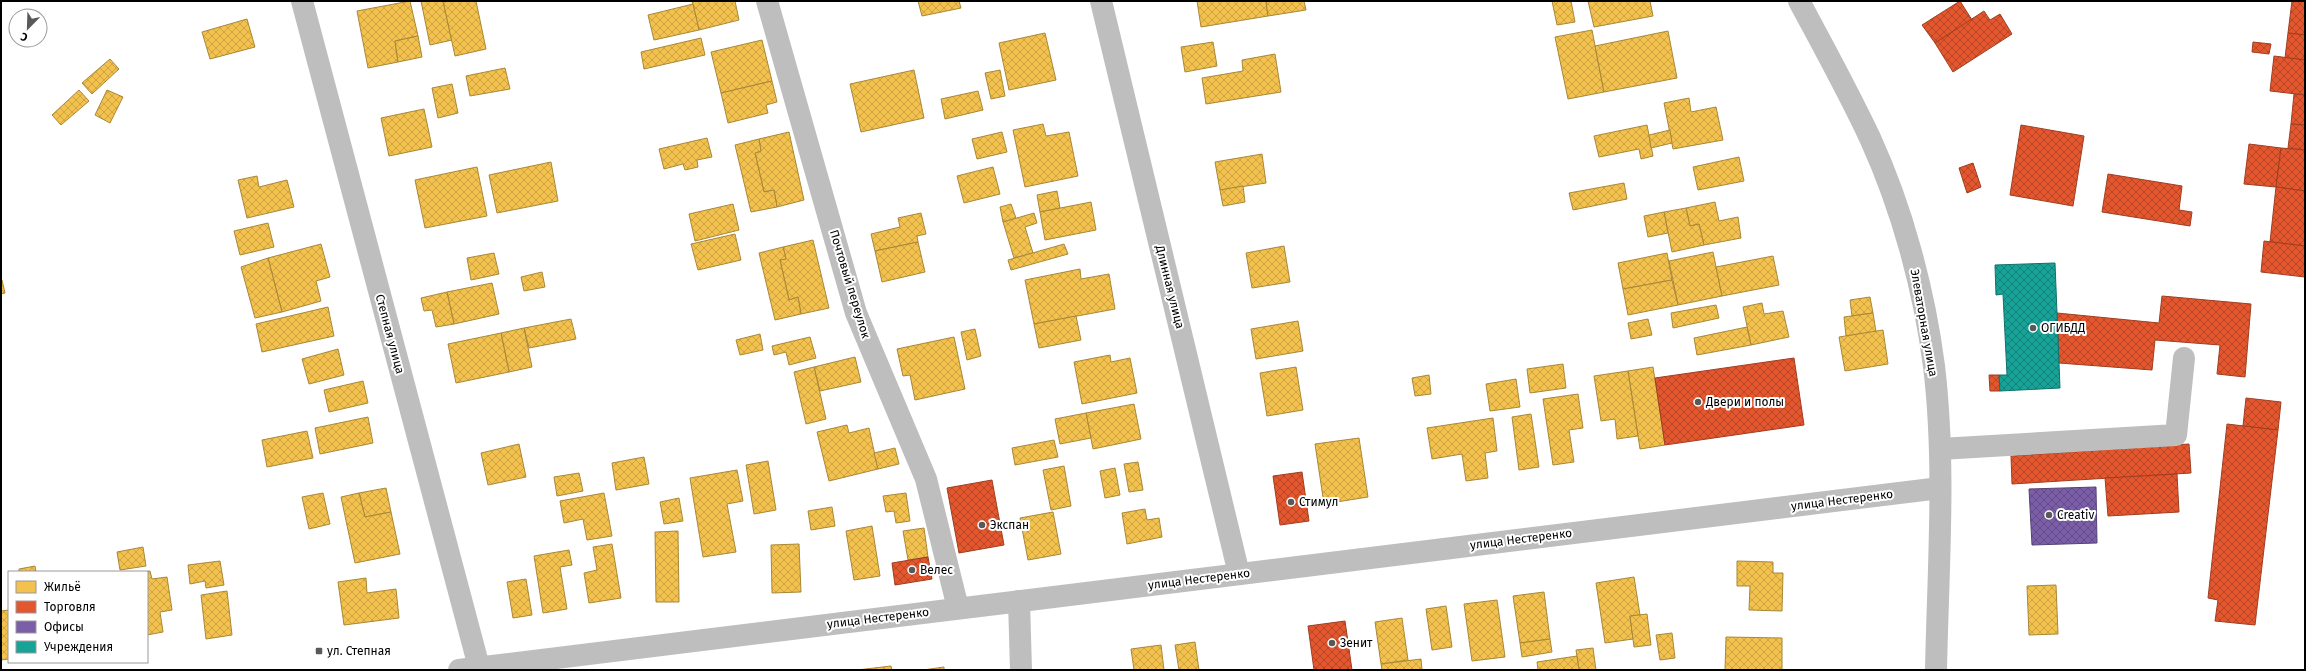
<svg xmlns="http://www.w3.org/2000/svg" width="2306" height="671" viewBox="0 0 2306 671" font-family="'Fira Sans',sans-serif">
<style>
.homes{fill:url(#homes-cross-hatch);stroke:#a98737}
.shops{fill:url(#shops-cross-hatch);stroke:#a03d20}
.offices{fill:url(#offices-cross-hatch);stroke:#564275}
.public{fill:url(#public-cross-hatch);stroke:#10726a}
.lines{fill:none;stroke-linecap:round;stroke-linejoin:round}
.minor{stroke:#bebebe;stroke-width:22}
.poi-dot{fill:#595959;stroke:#fff;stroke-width:1.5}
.labels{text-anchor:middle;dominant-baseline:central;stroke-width:4;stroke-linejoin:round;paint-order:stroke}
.street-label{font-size:12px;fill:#000;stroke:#fff}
.poi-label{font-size:12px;fill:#000;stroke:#fff;text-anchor:start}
</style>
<defs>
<pattern id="homes-cross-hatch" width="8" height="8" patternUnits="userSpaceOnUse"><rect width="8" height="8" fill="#f2c14e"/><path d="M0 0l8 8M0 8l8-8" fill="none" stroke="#cea442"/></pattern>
<pattern id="shops-cross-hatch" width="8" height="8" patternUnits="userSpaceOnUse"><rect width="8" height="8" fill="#e4572e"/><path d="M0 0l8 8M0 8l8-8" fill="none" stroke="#b64625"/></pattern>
<pattern id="offices-cross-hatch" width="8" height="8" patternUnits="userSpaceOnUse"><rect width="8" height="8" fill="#7b5ea7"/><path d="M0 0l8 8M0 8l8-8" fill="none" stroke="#624b86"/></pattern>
<pattern id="public-cross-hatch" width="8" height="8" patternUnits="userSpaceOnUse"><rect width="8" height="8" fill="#17a398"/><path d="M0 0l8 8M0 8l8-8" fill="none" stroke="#12827a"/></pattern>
</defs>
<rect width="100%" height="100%" fill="#fff"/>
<g class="homes">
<polygon points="410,1 418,36 395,41 398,62 368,68 357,11"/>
<polygon points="421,1 443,1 452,40 430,45"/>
<polygon points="443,1 476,1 486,49 455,56"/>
<polygon points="692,1 735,1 739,20 699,30"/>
<polygon points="918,1 959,1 961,8 922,16"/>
<polygon points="1197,1 1266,1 1268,16 1201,27"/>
<polygon points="1266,1 1304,1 1306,10 1268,16"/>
<polygon points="1552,1 1571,1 1575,22 1557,25"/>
<polygon points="1588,1 1650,1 1653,16 1594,27"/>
<polygon points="693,4 699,30 654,40 648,15"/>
<polygon points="247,19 255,47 210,59 202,32"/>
<polygon points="1592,30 1604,92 1568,99 1555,37"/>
<polygon points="1668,31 1677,78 1604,92 1595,46"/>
<polygon points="1045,33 1056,80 1009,90 999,43"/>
<polygon points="418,36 422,57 398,62 395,41"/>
<polygon points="701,38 705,55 644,69 641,52"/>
<polygon points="762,40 772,81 721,93 711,52"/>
<polygon points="1213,42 1217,66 1185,72 1181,47"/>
<polygon points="1275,54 1281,92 1206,104 1202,78 1243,71 1242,60"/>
<polygon points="110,59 119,69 92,94 82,83"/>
<polygon points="505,68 510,89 470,96 466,76"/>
<polygon points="914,70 924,118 861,132 850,84"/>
<polygon points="1000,70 1005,96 991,99 985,73"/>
<polygon points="772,81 777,102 766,105 768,113 728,123 721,93"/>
<polygon points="452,84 458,113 438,118 432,88"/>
<polygon points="79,90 89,101 61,125 52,115"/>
<polygon points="107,90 123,97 110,123 95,115"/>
<polygon points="978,91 983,110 945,119 941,99"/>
<polygon points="1689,98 1691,112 1716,107 1723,140 1673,149 1664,103"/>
<polygon points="424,109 432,147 389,156 381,118"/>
<polygon points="1043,124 1046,136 1069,132 1078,176 1025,187 1013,130"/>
<polygon points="1647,125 1653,156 1641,159 1639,149 1599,157 1594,136"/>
<polygon points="1670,130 1672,143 1651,148 1649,135"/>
<polygon points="789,132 804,200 777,207 774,190 764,192 755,153 761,151 759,139"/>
<polygon points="1002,132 1007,152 977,159 972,139"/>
<polygon points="707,138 712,157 697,160 698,167 685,170 683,164 664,169 659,149"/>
<polygon points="759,139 761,151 755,153 764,192 774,190 777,207 751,212 735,145"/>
<polygon points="1262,154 1266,183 1220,190 1215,162"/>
<polygon points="1739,157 1744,181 1698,190 1693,167"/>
<polygon points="551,162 558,201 497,213 489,175"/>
<polygon points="477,167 487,216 425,228 415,180"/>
<polygon points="993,167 1000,194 964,203 957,176"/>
<polygon points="257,176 259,187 287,180 294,207 247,218 238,180"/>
<polygon points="1624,183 1627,199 1573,210 1569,193"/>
<polygon points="1243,186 1245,202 1223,206 1220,190"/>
<polygon points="1057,191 1060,208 1040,212 1037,195"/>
<polygon points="1091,202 1096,230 1045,240 1040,212"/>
<polygon points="1715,202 1719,221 1738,217 1741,238 1704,245 1699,224 1690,226 1686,208"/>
<polygon points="733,204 739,230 695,241 689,214"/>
<polygon points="1011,204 1016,218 1003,222 1000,207"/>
<polygon points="1686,208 1690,226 1699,224 1704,245 1672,252 1664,212"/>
<polygon points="1664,212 1668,233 1648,237 1644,216"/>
<polygon points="921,213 926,234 917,236 918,242 875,251 871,234 900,227 898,218"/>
<polygon points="1034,213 1037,223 1025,227 1033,253 1014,258 1003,222"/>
<polygon points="268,223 274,247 240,255 234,231"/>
<polygon points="735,234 741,260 698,270 691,244"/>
<polygon points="813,240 829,308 801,314 798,297 789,300 780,260 786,259 783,247"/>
<polygon points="918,242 925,272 882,282 875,251"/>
<polygon points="321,244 330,277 316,281 321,301 282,312 268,258"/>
<polygon points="1064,244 1068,254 1011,270 1008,260"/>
<polygon points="1284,246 1290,282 1252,288 1246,253"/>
<polygon points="783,247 786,259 780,260 789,300 798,297 801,314 775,320 759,253"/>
<polygon points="1713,252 1722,296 1678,305 1669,261"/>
<polygon points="494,253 499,274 471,280 467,258"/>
<polygon points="1667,253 1672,280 1623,289 1618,263"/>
<polygon points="1773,256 1779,285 1722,296 1716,267"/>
<polygon points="268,258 282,312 255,318 241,267"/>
<polygon points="1080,269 1081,279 1109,274 1115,309 1034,324 1025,280"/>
<polygon points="542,272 545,287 524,291 521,277"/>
<polygon points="2,280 5,293 1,294 1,281"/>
<polygon points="1672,280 1678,305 1628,315 1623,289"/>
<polygon points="492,283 499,314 454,324 447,292"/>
<polygon points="447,292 454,324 436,327 432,310 424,311 421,298"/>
<polygon points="1870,297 1873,313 1852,316 1850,300"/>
<polygon points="1762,303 1764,314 1783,311 1789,337 1751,345 1743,307"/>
<polygon points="1716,305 1719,318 1673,328 1671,313"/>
<polygon points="328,307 334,336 262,352 256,324"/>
<polygon points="1873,313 1876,332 1846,336 1844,317"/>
<polygon points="1076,316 1081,340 1039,348 1034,324"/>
<polygon points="571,319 576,339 529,348 524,328"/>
<polygon points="1648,319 1652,335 1631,339 1628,323"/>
<polygon points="1298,321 1303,351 1256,359 1251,329"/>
<polygon points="1747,327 1751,345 1697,355 1694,338"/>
<polygon points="524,328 532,367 509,372 501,333"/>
<polygon points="975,329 981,356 967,360 961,332"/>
<polygon points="1883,330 1888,364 1845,371 1839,337"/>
<polygon points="501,333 509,372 456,383 448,344"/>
<polygon points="760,334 763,350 740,355 736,340"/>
<polygon points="810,337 816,358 789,365 786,352 774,355 772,346"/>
<polygon points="954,337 965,389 915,400 910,375 903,376 897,349"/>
<polygon points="338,349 344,375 309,384 302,359"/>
<polygon points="1110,355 1111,362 1130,358 1137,393 1082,404 1074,362"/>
<polygon points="855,357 861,382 820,391 814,367"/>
<polygon points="1563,364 1566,388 1530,393 1527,369"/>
<polygon points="814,367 826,419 806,424 794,372"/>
<polygon points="1296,367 1303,410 1267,416 1260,373"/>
<polygon points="1653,367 1665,445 1640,449 1628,371"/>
<polygon points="1628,371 1638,436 1617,439 1615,419 1601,421 1594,376"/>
<polygon points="1429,375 1431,394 1415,396 1412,378"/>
<polygon points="1516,379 1520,407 1490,411 1486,384"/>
<polygon points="363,381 368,403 329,412 324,390"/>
<polygon points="1578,394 1583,428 1569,430 1574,462 1553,465 1543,399"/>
<polygon points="1134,404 1141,439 1093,449 1086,413"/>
<polygon points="1086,413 1091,438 1060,444 1055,419"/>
<polygon points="1531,414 1539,467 1519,470 1512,417"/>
<polygon points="368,417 373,443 320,454 315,428"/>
<polygon points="1493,418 1497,451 1485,453 1488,478 1466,481 1462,454 1432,459 1427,428"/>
<polygon points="847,425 849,433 869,428 878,469 829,481 817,432"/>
<polygon points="307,431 313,458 267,467 262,440"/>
<polygon points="1359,438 1368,497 1324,504 1315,444"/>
<polygon points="1054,440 1058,457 1015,465 1012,448"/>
<polygon points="519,444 526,477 488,485 481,453"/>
<polygon points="895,448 899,464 878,469 874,453"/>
<polygon points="644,457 649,484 616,490 612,463"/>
<polygon points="768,461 776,510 754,514 746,465"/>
<polygon points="1138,462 1143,490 1129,492 1124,464"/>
<polygon points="1064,466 1071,506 1051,510 1043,470"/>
<polygon points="1115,468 1120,495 1105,498 1100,471"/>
<polygon points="737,470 743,501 727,504 736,552 703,557 690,478"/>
<polygon points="579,473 583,491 557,496 554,477"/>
<polygon points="386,488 391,512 365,517 359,493"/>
<polygon points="323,493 330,524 309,529 302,497"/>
<polygon points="359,493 365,517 391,512 400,554 355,563 341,497"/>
<polygon points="604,493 612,536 587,540 583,519 564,523 560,501"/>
<polygon points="906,493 910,521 896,523 894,511 886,512 883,496"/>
<polygon points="679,498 683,521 664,524 660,502"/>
<polygon points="832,507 835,526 811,530 808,511"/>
<polygon points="1145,509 1147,520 1159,518 1162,537 1127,544 1122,513"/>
<polygon points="1053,512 1061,554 1028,560 1020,518"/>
<polygon points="872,526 880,576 854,580 846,531"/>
<polygon points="924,528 928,557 908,560 903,531"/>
<polygon points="678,531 679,602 656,602 655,532"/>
<polygon points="612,544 621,598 589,603 584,573 597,570 593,547"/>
<polygon points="799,544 801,592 772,593 771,545"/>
<polygon points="143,547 146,566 120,570 117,552"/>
<polygon points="569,550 572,565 560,567 567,609 543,613 534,556"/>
<polygon points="220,561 224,585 206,588 205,581 190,584 188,565"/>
<polygon points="1737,561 1773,562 1773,573 1783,573 1782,611 1749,610 1750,586 1737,586"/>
<polygon points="35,566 36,572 19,572 19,569"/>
<polygon points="150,571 152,579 167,577 172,610 160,612 163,632 147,635 147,572 144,572"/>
<polygon points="1634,577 1640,615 1630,616 1633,639 1605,643 1596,583"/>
<polygon points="366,578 367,593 396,589 399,618 344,625 338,582"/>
<polygon points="526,579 532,615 513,618 507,582"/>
<polygon points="2056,585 2058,634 2029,635 2027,586"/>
<polygon points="227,591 232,635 206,639 201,595"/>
<polygon points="1544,592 1550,639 1520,643 1513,596"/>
<polygon points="1497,600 1505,657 1472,661 1464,604"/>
<polygon points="1446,606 1452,647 1432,650 1426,609"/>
<polygon points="9,610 9,659 1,660 1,611"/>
<polygon points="1647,614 1651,645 1634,647 1630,616"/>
<polygon points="1402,618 1408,660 1381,664 1375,622"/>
<polygon points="1672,633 1675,658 1660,660 1656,635"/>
<polygon points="1726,637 1782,638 1782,670 1725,670"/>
<polygon points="1550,639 1552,652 1522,657 1520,643"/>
<polygon points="1195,642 1199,670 1179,670 1175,645"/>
<polygon points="1161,645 1164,670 1134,670 1131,649"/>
<polygon points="1593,648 1596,670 1579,670 1576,650"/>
<polygon points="1577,656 1579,670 1538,670 1537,662"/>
<polygon points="1421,659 1422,670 1382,670 1381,664"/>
<polygon points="891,666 892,670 857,670"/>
<polygon points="944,667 944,670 923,670"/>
</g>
<g class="shops">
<polygon points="1960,1 1972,20 1935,43 1922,25"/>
<polygon points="2292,1 2305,1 2305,35 2288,33"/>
<polygon points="1984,11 1990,20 2000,14 2012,34 1953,72 1935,43"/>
<polygon points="2288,33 2305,35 2305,60 2285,58"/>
<polygon points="2253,42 2271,44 2269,54 2252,52"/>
<polygon points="2274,56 2305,60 2305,95 2270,91"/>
<polygon points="2294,94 2305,95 2305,125 2291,124"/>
<polygon points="2291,124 2305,125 2305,150 2288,148"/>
<polygon points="2021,125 2084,136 2073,206 2010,195"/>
<polygon points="2249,144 2281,148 2276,187 2244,184"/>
<polygon points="2281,148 2305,150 2305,191 2276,187"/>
<polygon points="1973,163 1981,187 1967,193 1959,168"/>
<polygon points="2108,174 2182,186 2179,210 2192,212 2190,226 2102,212"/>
<polygon points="2276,187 2305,191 2305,246 2270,242"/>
<polygon points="2264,241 2305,246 2305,277 2261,272"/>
<polygon points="2162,296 2251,304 2245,377 2217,374 2220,345 2155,340 2152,370 2059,363 2057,313 2159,323"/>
<polygon points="1794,358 1804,425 1665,445 1655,378"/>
<polygon points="1989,375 1999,375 2000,391 1990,391"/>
<polygon points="2246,398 2281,402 2278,430 2243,426"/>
<polygon points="2227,424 2278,430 2255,625 2215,621 2218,600 2208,598"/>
<polygon points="2189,444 2191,473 2012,484 2011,456"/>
<polygon points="1302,472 1309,521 1280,525 1273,476"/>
<polygon points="2177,474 2179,512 2108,516 2105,478"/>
<polygon points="992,480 1004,545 959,553 947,488"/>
<polygon points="928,557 932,579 895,585 892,563"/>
<polygon points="1345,621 1352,670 1314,670 1308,626"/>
</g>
<polygon class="offices" points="2096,487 2097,543 2032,545 2029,489"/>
<polygon class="public" points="2055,263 2060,388 2000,391 1999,375 2007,375 2003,294 1996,295 1995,265"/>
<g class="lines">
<g class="minor">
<polyline points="302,1 479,667"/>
<polyline points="767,1 856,313 926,479 958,608"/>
<polyline points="1101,1 1239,574"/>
<path d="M1799 1C1823 46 1848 91 1870 138 1902 208 1924 289 1934 366 1946 466 1938 569 1936 670"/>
<polyline points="1940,449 2176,435 2184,358"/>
<polyline points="1019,601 1021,670"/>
<polyline points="459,670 1940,488"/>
</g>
</g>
<g class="poi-dot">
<circle cx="2033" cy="328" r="4"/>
<circle cx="1698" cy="402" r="4"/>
<circle cx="1291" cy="502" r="4"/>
<circle cx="2049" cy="515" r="4"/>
<circle cx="982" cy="525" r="4"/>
<circle cx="912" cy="570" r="4"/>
<circle cx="1332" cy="643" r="4"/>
<rect x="315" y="647" width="8" height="8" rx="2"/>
</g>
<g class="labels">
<g class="street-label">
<text transform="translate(850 284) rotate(73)">Почтовый переулок</text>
<text transform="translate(1170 287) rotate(76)">Длинная улица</text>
<text transform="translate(1924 323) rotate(80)">Элеваторная улица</text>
<text transform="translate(390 334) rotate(75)">Степная улица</text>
<text transform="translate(1842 500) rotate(-7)">улица Нестеренко</text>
<text transform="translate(1521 539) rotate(-7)">улица Нестеренко</text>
<text transform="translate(1199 579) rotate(-7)">улица Нестеренко</text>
<text transform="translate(878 618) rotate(-7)">улица Нестеренко</text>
</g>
<g class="poi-label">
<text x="2041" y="328">ОГИБДД</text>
<text x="1706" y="402">Двери и полы</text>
<text x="1299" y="502">Стимул</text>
<text x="2057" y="515">Creativ</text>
<text x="990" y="525">Экспан</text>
<text x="920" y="570">Велес</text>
<text x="1340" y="643">Зенит</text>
<text x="327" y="651">ул. Степная</text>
</g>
</g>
<rect width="2306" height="671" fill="none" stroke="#000000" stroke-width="4"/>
<rect x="8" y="571" width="140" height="92" fill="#ffffff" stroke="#999999"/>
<rect x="16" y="581" width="20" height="12" fill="#f2c14e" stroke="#999999"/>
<text x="44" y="591" font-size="12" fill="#000000">Жильё</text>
<rect x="16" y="601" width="20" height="12" fill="#e4572e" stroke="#999999"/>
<text x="44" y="611" font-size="12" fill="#000000">Торговля</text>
<rect x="16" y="621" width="20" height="12" fill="#7b5ea7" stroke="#999999"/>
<text x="44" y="631" font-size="12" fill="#000000">Офисы</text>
<rect x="16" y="641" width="20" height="12" fill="#17a398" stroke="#999999"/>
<text x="44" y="651" font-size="12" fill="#000000">Учреждения</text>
<g transform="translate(28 28) rotate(203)"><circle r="19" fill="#ffffff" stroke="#999999"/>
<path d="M0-3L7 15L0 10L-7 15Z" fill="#595959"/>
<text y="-6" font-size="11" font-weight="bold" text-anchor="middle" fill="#000000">С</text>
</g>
</svg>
